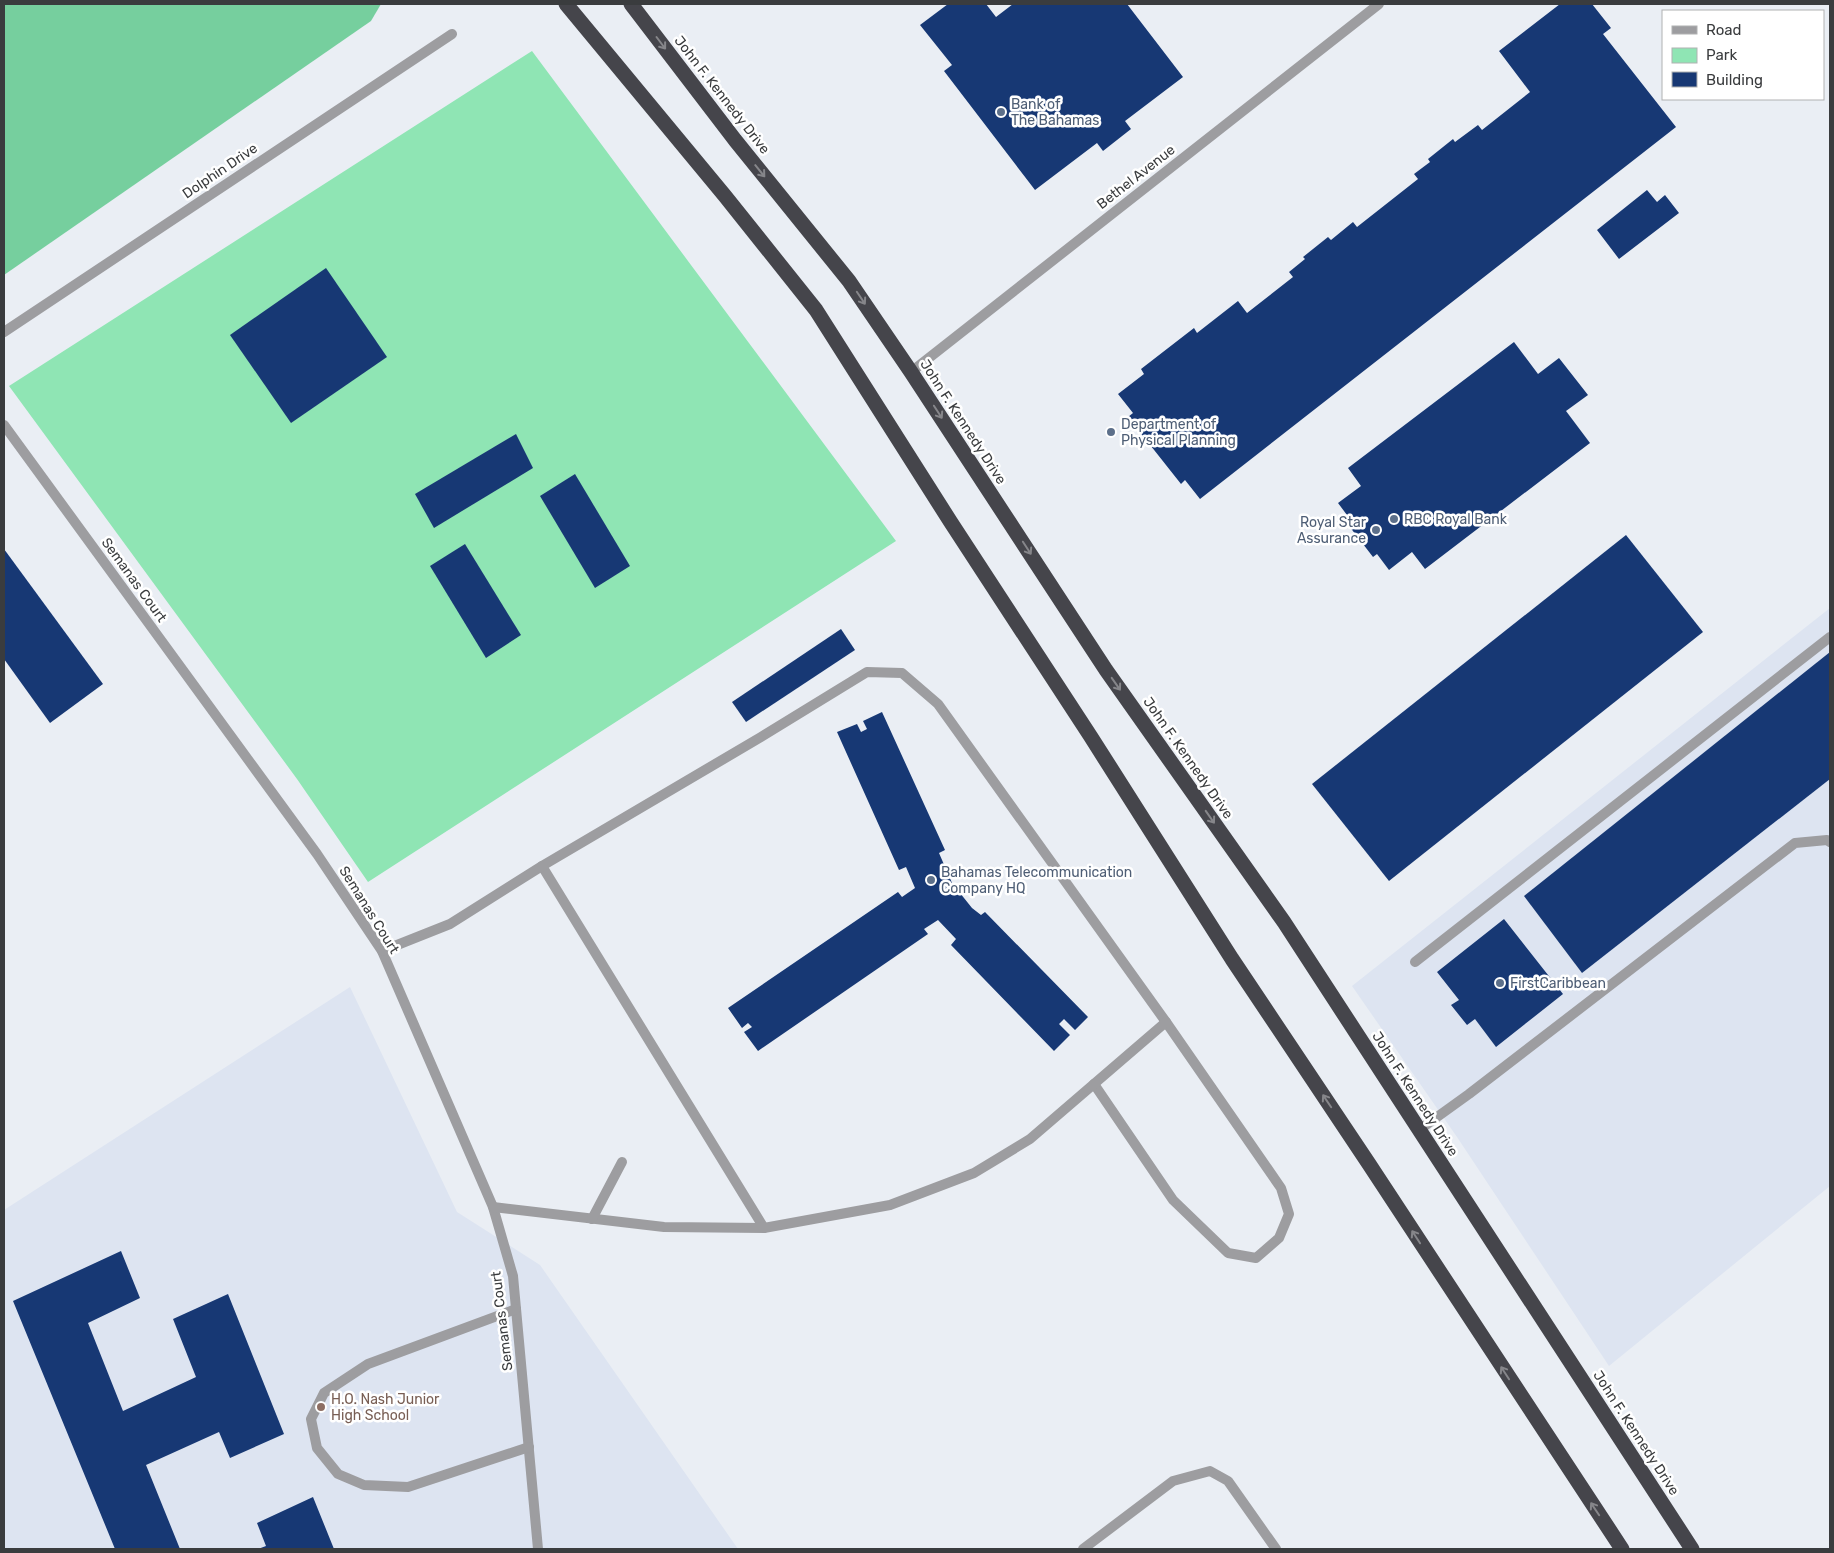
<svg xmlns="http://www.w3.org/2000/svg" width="1834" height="1553" viewBox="0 0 1834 1553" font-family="Rubik,sans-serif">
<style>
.built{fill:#dde4f1}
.green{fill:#8fe5b4}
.forest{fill:#76cf9e}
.building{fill:#173874}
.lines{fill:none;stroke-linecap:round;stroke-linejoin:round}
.lane{stroke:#9d9da0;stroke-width:10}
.street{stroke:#9d9da0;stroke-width:10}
.highway{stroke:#45454b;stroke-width:15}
.oneway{stroke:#86868a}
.service-dot{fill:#5c6f8a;stroke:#fff;stroke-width:2}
.education-dot{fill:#8d6e63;stroke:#fff;stroke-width:2}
.labels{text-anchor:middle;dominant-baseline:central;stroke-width:5;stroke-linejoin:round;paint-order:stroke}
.street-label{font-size:14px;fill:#3a3c3e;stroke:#fff}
.service-label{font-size:14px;fill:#4e5e75;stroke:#fff;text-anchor:start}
.education-label{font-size:14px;fill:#785e54;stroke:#fff;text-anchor:start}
</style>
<rect width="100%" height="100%" fill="#eaeef4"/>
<g class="built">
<polygon points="1830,608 1830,1186 1609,1366 1457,1137 1352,986"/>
<polygon points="350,987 457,1212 540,1265 738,1549 4,1549 4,1210"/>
</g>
<polygon class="green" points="532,51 896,541 368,882 297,779 9,386"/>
<polygon class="forest" points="4,4 381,4 371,21 4,275"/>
<g class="building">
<polygon points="948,4 986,4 996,17 1013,4 1127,4 1183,77 1125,121 1131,129 1103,151 1097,143 1035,190 944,71 952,65 920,25"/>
<polygon points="1560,4 1592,4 1611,28 1603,34 1676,127 1200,499 1185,480 1181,484 1128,417 1133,413 1118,394 1144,374 1141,369 1194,328 1197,333 1238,301 1247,313 1293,277 1289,272 1305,259 1303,257 1328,237 1331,240 1353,222 1357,227 1418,179 1414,174 1430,162 1428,159 1453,139 1455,142 1478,125 1482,130 1530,92 1499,51"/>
<polygon points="1647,190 1657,202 1665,195 1679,213 1619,259 1597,230"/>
<polygon points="326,268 387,357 291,423 230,335"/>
<polygon points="1514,342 1538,374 1559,358 1588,395 1566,411 1590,443 1425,569 1412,552 1389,570 1377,554 1373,557 1346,522 1350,519 1338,503 1361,486 1348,468"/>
<polygon points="516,434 533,468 434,528 415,494"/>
<polygon points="575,474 630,566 595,588 540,496"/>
<polygon points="1626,535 1703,632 1389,881 1312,784"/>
<polygon points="465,544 521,635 486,658 430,566"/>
<polygon points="4,549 103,684 50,723 4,659"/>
<polygon points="841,629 855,650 746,722 732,702"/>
<polygon points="1830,652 1830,779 1582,973 1524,896"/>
<polygon points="882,712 945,850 939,853 952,883 972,908 981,915 985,912 1088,1017 1075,1030 1064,1019 1059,1024 1070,1035 1054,1051 951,945 956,939 938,920 924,929 928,934 758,1051 744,1032 752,1027 748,1023 742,1028 728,1008 898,892 902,897 915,888 906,867 899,870 837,732 857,724 861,732 867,729 863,721"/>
<polygon points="1504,919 1563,994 1496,1047 1475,1019 1467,1025 1451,1005 1459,1000 1437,972"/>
<polygon points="121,1251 140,1298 88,1323 123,1411 196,1377 173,1319 228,1294 284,1434 230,1458 219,1432 146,1465 180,1549 115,1549 13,1301"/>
<polygon points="313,1497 334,1549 258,1549 266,1546 257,1523"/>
</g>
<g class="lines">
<g class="lane">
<polyline points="4,425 317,854 382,951 493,1207 513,1276 538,1549"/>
<polyline points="542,866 764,1228"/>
<polyline points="382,951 450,924 542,866 761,737 867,672 902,673 938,704 1166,1022 1281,1188 1289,1214 1279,1238 1256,1258 1228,1253 1173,1200 1094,1084"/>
<polyline points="1415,962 1830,637"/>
<polyline points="1419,1130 1469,1094 1795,843 1827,840 1830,842"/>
<polyline points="493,1207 664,1227 764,1228 890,1205 974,1173 1030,1139 1166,1022"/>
<polyline points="592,1219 622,1162"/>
<polyline points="516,1309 368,1364 324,1393 311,1419 317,1448 338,1474 364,1485 408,1487 529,1447"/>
<polyline points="1083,1549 1173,1481 1210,1471 1228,1481 1276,1549"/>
</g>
<g class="street">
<polyline points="4,332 452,34"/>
<polyline points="911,372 1379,4"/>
</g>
<g class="highway">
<polyline points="566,4 725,196 816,310 950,521 1091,737 1232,959 1369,1164 1622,1549"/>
<polyline points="631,4 735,140 849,281 911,372 1106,670 1284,922 1692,1549"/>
</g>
</g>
<defs><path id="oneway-shaft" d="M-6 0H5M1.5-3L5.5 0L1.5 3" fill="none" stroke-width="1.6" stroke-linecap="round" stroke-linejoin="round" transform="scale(1.25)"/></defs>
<g class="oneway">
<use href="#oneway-shaft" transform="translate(661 43) rotate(53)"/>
<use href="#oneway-shaft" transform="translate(760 171) rotate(51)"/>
<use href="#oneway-shaft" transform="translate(861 298) rotate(56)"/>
<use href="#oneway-shaft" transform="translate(938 412) rotate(57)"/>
<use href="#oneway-shaft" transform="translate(1027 548) rotate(57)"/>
<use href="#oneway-shaft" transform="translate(1116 684) rotate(55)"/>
<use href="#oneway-shaft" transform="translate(1210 817) rotate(55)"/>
<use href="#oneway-shaft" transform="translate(1327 1101) rotate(-124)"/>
<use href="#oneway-shaft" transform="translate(1416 1237) rotate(-123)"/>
<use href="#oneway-shaft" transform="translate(1505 1373) rotate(-123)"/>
<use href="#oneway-shaft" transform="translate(1595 1509) rotate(-124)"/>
</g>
<g class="service-dot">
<circle cx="1001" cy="112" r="5"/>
<circle cx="1111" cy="432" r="5"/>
<circle cx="1394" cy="519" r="5"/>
<circle cx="1376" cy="530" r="5"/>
<circle cx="931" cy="880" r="5"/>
<circle cx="1500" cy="983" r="5"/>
</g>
<circle class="education-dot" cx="321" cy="1407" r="5"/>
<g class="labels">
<g class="street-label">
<text transform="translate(722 95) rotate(52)">John F. Kennedy Drive</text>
<text transform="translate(220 171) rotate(-34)">Dolphin Drive</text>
<text transform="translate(1136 177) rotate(-38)">Bethel Avenue</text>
<text transform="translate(963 422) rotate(57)">John F. Kennedy Drive</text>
<text transform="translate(134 580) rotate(54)">Semanas Court</text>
<text transform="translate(1188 758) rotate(55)">John F. Kennedy Drive</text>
<text transform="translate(369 910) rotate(58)">Semanas Court</text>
<text transform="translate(1415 1094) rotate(57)">John F. Kennedy Drive</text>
<text transform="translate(502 1321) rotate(-97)">Semanas Court</text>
<text transform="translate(1636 1433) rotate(57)">John F. Kennedy Drive</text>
</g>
<g class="service-label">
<text x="1011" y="104">Bank of<tspan x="1011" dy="16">The Bahamas</tspan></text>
<text x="1121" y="424">Department of<tspan x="1121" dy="16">Physical Planning</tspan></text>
<text x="1404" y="519">RBC Royal Bank</text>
<text x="1366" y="522" text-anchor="end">Royal Star<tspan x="1366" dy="16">Assurance</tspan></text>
<text x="941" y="872">Bahamas Telecommunication<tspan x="941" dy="16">Company HQ</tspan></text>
<text x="1510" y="983">FirstCaribbean</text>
</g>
<g class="education-label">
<text x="331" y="1399">H.O. Nash Junior<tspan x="331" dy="16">High School</tspan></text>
</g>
</g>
<rect width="1834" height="1553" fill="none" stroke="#3a3c3e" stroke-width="10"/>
<rect x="1662" y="10" width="162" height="90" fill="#ffffff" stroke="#b0b1b2"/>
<rect x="1672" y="26" width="25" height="8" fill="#9d9da0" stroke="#b0b1b2"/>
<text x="1706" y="35" font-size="15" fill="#3a3c3e">Road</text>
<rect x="1672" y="48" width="25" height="15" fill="#8fe5b4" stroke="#b0b1b2"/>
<text x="1706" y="60" font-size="15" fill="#3a3c3e">Park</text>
<rect x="1672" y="72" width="25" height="15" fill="#173874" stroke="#b0b1b2"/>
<text x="1706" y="85" font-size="15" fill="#3a3c3e">Building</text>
</svg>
